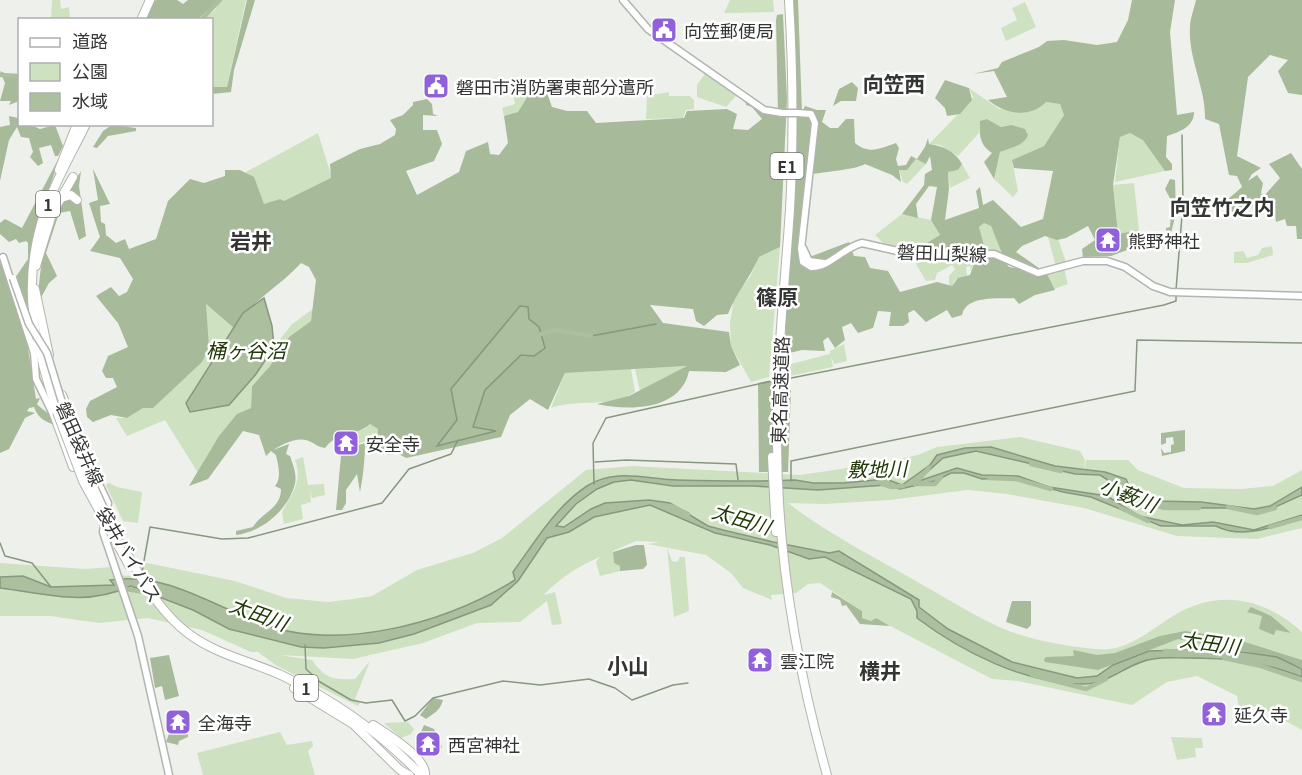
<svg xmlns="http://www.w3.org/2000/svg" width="1302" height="775" viewBox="0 0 1302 775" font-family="Georgia,'Noto Sans JP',serif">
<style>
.green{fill:#cee1c1}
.forest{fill:#a7ba99;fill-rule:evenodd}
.water{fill:#acc09f;stroke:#88977f;stroke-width:1.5}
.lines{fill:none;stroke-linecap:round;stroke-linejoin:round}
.stream{stroke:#88977f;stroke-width:1.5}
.river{stroke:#acc09f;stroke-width:4.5}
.major-casing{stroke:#b1b5af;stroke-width:9}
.highway-casing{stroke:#b1b5af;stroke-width:10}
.major{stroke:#fff;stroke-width:6}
.highway{stroke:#fff;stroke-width:8}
.major-bridge-casing{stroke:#b1b5af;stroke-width:9;stroke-linecap:butt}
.highway-bridge-casing{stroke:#b1b5af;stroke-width:10;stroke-linecap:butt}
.major-bridge{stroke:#fff;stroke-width:6}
.highway-bridge{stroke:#fff;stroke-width:8}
.labels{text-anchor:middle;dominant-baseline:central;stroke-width:5;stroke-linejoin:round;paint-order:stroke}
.shield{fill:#fff;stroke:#717271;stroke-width:1.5}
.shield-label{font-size:16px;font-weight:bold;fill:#343634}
.poi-label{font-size:18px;fill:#343634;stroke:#fff;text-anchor:start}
.street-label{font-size:18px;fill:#343634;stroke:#fff}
.water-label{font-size:20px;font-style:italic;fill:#203907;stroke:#fff}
.quarter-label{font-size:21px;font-weight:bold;fill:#343634;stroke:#fff}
</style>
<rect width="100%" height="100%" fill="#eef1eb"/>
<g class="green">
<polygon points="52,0 60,0 61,9 69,7 70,18 51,20"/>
<polygon points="221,0 246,0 227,87 212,87 212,20 203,20 215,10"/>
<polygon points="730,0 773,0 774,12 724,13"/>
<polygon points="1025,2 1036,27 1006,41 1001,28 1017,20 1012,8"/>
<polygon points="706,72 735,92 735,97 726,107 697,97 697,85"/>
<polygon points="969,88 999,109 1045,102 1060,104 1064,115 1044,146 1012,160 1018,191 1013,197 994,179 1000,152 1017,146 1011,125 1001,127 987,119 980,121 979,133 958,156 940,145 929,144 970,102 973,97"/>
<polygon points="527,90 528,95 518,112 504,116 502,108 515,104 513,93"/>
<polygon points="669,92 669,96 690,96 694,100 694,109 686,110 683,118 646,119 647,96"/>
<polygon points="318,133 332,178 284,202 280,199 264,205 246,172"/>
<polygon points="1130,133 1142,137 1165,171 1115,182 1120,136"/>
<polygon points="916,159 926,164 907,184 903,182 899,170 907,170"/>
<polygon points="962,164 970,178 950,188 948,172 958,170"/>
<polygon points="1134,183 1139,230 1118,234 1113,185"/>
<polygon points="902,214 931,220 940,235 909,253 889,249 875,235"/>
<polygon points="984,223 991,226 1003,253 985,249 979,227"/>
<polygon points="1048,237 1058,239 1066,262 1056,267"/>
<polygon points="1272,246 1273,255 1247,263 1234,263 1234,252 1243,251 1247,258 1258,255 1262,248"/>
<polygon points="780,247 769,377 751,382 731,346 730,324 734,296 750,277 759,257"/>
<polygon points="976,255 971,271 970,266 966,267 967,276 955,280 952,286 949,286 949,276 955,269 952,265 937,273 935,280 926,281 912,257 926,259"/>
<polygon points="1064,269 1068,284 1054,289 1047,274"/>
<path d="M206 304 234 328 186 403 274 347 292 324 313 309 311 321 289 337 270 366 252 385 251 408C225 420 213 449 198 473L165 420 127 436 116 418H127L143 408Z"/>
<polygon points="844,344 847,361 834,364 831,356 833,367 785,377 781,370 783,366 830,354 830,351"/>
<polygon points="689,366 640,391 635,369"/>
<path d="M631 369 635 392C609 409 578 398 551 408L565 373Z"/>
<polygon points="370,424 378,429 377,451 365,447 364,442 353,445 353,435 343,436 342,433 365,429"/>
<path d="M1020 437 1080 451 1085 460 1084 472 1086 460H1128L1138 470 1184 488 1241 489 1273 486 1302 470V528L1257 539 1177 536 1084 508 1007 494 967 490 890 500 825 504 788 503C823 530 861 550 900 572 933 590 965 611 999 627 1028 640 1064 646 1096 649 1126 653 1150 630 1173 616 1218 588 1265 598 1302 632V730L1258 706 1239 708 1237 696 1197 676 1167 682 1132 705 1018 681 992 679 875 618 871 621 862 618V611L820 583 808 584 796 593 771 595 772 600 743 588 731 573 706 555 648 544 660 542 636 541 613 551 614 563 621 566 620 571 600 576 596 562 600 557C579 566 559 578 544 595L555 592 562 624 552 625 547 601 520 622 477 623 423 643 353 659 280 655 312 660C325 679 334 680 355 679L370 661 355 699 360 703 358 706 277 666 258 652H251L202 630 148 618 99 623 50 616H0V563L85 569 112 567 115 575 131 576 147 563 235 581 286 598 328 602 353 599 372 596 417 570 473 553 502 538 586 470 632 466 800 475 875 464 918 455 937 447Z"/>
<path d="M303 457 308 485 324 484 325 495 312 498 310 491 311 502 301 505 303 519 284 524 282 512C292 493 303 482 295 460Z"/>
<polygon points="109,483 117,487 142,492 138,523 123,521 106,485"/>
<polygon points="667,548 672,561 677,562 680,557 685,557 689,611 674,617"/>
<polygon points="408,722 414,729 411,734 401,738 384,723"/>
<polygon points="280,732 287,745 312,741 313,746 308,751 315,775 203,775 197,753"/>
<polygon points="1171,737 1202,738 1203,748 1195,748 1196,757 1177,760"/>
</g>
<g class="forest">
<polygon points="157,0 177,0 183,4 188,0 219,0 198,19 145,20 150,2"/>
<polygon points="247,0 255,0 234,70 231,92 212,94 212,87 227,87"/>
<path d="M791 0H798L802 113 805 106 817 110H826L822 122 830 128H838L846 119H854L855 143C869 155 881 148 896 143L899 148 896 159 898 166 906 165 911 156 917 159 925 147 928 138 929 144C943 146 955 151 962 164L958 170 948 172 949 189 945 220 979 208 976 191 980 187 983 205 993 200 1021 227 1043 219 1053 171 1014 168 1012 160 1044 146 1064 115 1060 104 1046 102C1029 119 1005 114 988 100L1007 97 994 71 973 74 998 68 1002 62 1039 47 1047 41 1064 40 1097 45 1117 42 1128 20 1132 0H1175L1170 32 1177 115 1194 112C1194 127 1179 132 1167 136L1166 157 1172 164V170L1165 171 1143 140 1130 133 1120 137 1113 185 1118 234 1138 230 1141 234 1140 240 1129 243 1130 249 1111 256 1083 257 1082 249 1095 240 1088 226 1066 238 1057 240 1045 236 1022 246 1016 252 1039 268V272L1047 274 1055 290 1035 295 1019 304 1014 298C998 299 966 295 962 315L952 318 947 310 926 322 914 310 908 313 909 322 903 326H889L891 312 878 311 873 328 858 333 851 323 842 327 845 340 835 348 828 337 823 341 825 351 802 350 785 354ZM930 156 932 170 925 174 924 185 902 214 918 218 916 204 929 186 937 187 931 220 940 235 910 253 985 249 979 227 984 223 991 226 1004 258 1023 269 1009 267 1000 256 975 261 970 275 958 278 952 286 937 282 900 292 888 271 870 268 865 257 854 256 849 242 799 261 813 174C825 172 858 169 865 164L892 175 901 182 899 170H907L916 159 926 164Z"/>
<path d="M1196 0H1302V95L1288 93 1278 71 1288 60 1270 55 1248 77 1237 156 1261 168 1252 174 1248 181 1257 175 1263 183 1261 193 1264 196 1280 178 1269 164 1291 153 1302 169V239H1297L1296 226H1287L1285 219 1276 222 1274 206 1259 216 1254 205 1246 212H1227V200L1242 187 1237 176 1229 175 1219 124 1205 119C1206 88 1188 59 1190 27 1190 19 1194 9 1196 0Z"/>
<path d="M783 14 787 99 780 247 759 257C750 278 736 293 728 314L717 315 704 326 696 321 693 309 650 305 663 323 729 332 731 346 740 365 726 372 689 371C681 411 628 411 597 404L629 396 687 366 565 373 548 410 530 399 510 415 501 437 406 458 397 453 389 455 377 451 378 429 370 424C356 437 341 428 325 448 318 447 317 445 311 442 299 435 283 444 273 450L289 444 286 454 290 456C293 465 297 474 295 484 288 510 262 532 236 535V531L253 527C262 512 281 509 281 489L275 486C282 478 278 464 276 455L271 451 266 456 259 435 243 431 208 479 189 486 219 436 237 414 251 408 252 386 270 366 289 337 311 321 316 280 309 267 301 263C280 286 249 303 234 328L206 304 209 348 202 362 153 408H143L127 418 111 415 93 422 87 417 86 409 90 401 117 387 113 378H106L102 371 108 356 128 347 118 323 96 296 111 287 119 296 127 292 133 279 120 258 90 251 100 237 89 203 98 200 93 169 110 204 100 206 101 222 105 224 106 235 116 243 125 239 129 249 156 239 168 201 190 179 204 183 225 176V170H240L254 177 264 204 280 199 284 201 331 178 330 164 360 149 380 144 395 135 396 129 390 120 403 115 413 105V102L427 99 432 104 433 114 438 116 423 115V130H437L442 144 434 161 406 171 417 195 459 172 466 151 488 142 490 154 499 155 508 143 504 116 518 112 529 94 528 90 545 87 552 107 567 111H587L596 123 684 118 687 111 727 109 737 114 733 129 748 130 762 119 752 107 746 105 745 99 778 114 776 20 777 15Z"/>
<polygon points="0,71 13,77 19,76 19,101 9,105 11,101 0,101 5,83"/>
<polygon points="945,80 969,88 972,100 960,114 947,116 945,108 935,98"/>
<polygon points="852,82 858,88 856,101 841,101 833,106 839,89"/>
<polygon points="18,111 20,124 31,125 40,129 55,125 63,146 58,156 55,156 51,145 39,148 43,163 38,166 30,157 33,152 29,138 21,137 17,127 9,140 0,181 0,127 10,125 9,116 18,118"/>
<path d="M987 119 1001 127 1011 125 1025 129 1028 135C1024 146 1010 148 1000 152L994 179 984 162 992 153C980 145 979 136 980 121Z"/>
<polygon points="112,125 136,128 136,131 108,136 97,148 93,147 103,131"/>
<polygon points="61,154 42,210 30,324 15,278 28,259 28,243 26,241 19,243 16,239 9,242 0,234 0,223 5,219 22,228"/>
<path d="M81 171 79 186 86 236 79 240 70 211 59 213 46 253 57 276 49 283 38 303C40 246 51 220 81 171Z"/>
<polygon points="1170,179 1175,180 1176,213 1167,249 1166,228 1170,227 1172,202 1165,189"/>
<path d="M0 262 11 287 27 342 36 399 40 398 37 404C43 411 54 414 52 424 42 420 38 417 34 407L29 408 27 411 35 413 25 418 9 449 0 453Z"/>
<polygon points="783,378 791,390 788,472 759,472 758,383"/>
<polygon points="1185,430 1185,451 1162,456 1161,448 1164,453 1171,452 1171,445 1174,444 1173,437 1166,438 1166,443 1161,445 1161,433"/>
<path d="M365 443C365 458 363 478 360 492L357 474 346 490V503L342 510H336L341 456 349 448Z"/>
<polygon points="636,545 644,545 647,565 643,569 620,571 620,566 614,563 613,552"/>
<polygon points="832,592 862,611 862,618 871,621 876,618 890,626 860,624 846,605 842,606 840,600 831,597"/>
<polygon points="1012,601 1031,601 1031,625 1027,629 1006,622"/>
<polygon points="1251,607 1271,616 1291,633 1276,630 1274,635 1259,629 1262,616 1247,612"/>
<polygon points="1185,631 1232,638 1302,660 1302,668 1275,657 1178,639 1098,670 1045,662 1044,659 1046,657 1074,656 1073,650 1097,655 1115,653 1160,636"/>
<polygon points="169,655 179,696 165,700 162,686 155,688 150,658"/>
<path d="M433 698 443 700C440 711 434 713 426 719L420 715Z"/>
<polygon points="173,722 176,732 188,734 188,737 179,741 178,745 166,742 169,734 167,724"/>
<polygon points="424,725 434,729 442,747 439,751 422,756 417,751 416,743"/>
</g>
<g class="water">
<polygon points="264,298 272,326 274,347 256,374 229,405 190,412 186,403 243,313"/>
<polygon points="520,306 528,307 529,319 539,327 545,348 534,356 521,355 485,390 473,427 496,431 437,446 457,420 451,389"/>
<path d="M991 447 1055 466 1105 472 1126 479 1130 488 1155 501 1201 502 1254 509 1270 506 1302 487V495L1264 512 1252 513 1232 508H1170L1142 502 1100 475 1075 474 976 451 943 458 916 482 957 468 982 475 1018 476 1049 487 1107 496 1139 516 1182 525 1213 522 1254 530 1302 515V518C1276 526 1242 540 1216 526H1161L1091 497 1063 492 1027 482 1008 478 982 479 964 473H951L935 481 900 489 886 485 818 490 754 486H673L631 480 614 482 597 489 576 504 556 526 564 527 591 509 605 503 649 500 670 503 708 526 723 530 773 542 829 553 839 551 919 600V607L948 629 1012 662 1077 678 1097 676 1113 665 1149 651 1221 649 1277 657 1302 669V677C1261 661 1229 658 1186 658 1175 658 1164 657 1153 659 1129 662 1111 683 1085 684 1027 685 962 652 917 618V611L911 599 825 557 809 559 770 545 715 533 650 505 594 517 569 532 547 538 518 581 491 605 414 634 379 643 324 648 301 647 229 629 193 610 131 586C84 607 48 594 0 588V577L23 576 51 587 114 585 110 580C162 572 206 601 252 620 334 655 443 624 515 580L513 572C535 542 555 507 587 486 614 468 647 479 677 480 716 481 756 482 795 480L813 483H843L886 479 902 485 930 465 937 455 965 448Z"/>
</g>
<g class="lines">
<g class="stream">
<polyline points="1176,290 1183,203 1182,135"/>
<polyline points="591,336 656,324"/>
<polyline points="781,380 1164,305 1176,301 1176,295"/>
<polyline points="595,462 626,460 736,464 738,480"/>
<polyline points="791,481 791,461 1135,391 1137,340 1302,343"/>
<polyline points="594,484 593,443 606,418 776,380"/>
<polyline points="0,543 5,556 32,563 51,587"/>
<polyline points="142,572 150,527 222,539 248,538 382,503 409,469 451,454 458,440"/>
<polyline points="305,645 306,669 320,682 351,700 366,703 392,700 405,721 415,716 433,698 503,681 540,685 589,679 615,688 632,700 673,685 688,683"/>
</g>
<g class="river">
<polyline points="201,20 220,0"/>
<polyline points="0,75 20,76"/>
<polyline points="538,335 556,330 591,336"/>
<polyline points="1031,464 1061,471"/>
<polyline points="989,478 1016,479 1051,489"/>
<polyline points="1110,480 1138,498"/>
<polyline points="882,484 892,487 903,486"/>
<polyline points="915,484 929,468"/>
<polyline points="920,484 935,484 941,477"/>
<polyline points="1145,502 1164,508 1199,508"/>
<polyline points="671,506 688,514"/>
<polyline points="1228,507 1257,513 1275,508"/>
<polyline points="1121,508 1148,521"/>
<polyline points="1270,527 1302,518"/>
<polyline points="120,588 150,593"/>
<polyline points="1165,651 1192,652"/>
<polyline points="1224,658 1261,666 1302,680"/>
<polyline points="1032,675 1086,689 1106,679"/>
</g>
<g class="major-casing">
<g id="major">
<polyline points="623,0 648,29 764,110 782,113"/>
<path d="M797 113 811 114 815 123 801 249 803 262 811 267C829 268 844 247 862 243L915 255 994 254 1038 273 1083 261H1107L1125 267 1153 286 1170 292 1302 296"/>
<polyline points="803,248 809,261 824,263"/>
<polyline points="3,257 34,353 36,379 52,412"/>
<polyline points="95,476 108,503 103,532 138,636 169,775"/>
</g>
</g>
<g class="highway-casing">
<g id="highway">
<path d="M789 0C793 70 794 139 790 209 785 285 776 362 777 440 777 554 796 665 827 775"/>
<polyline points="141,20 150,0"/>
<polyline points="59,170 77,124"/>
<polyline points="61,198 71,195 77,200"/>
<polyline points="36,266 52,214 73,177"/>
<polyline points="35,289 49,355"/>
<polyline points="62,395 97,479"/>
<polyline points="52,409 73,467"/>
<path d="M57 412C34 342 20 284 45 211 55 181 72 153 86 124"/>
<polyline points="772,457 776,532"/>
<path d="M121 544C141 577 158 611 189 634 217 655 250 661 281 675 334 700 380 732 421 775"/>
<polyline points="294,688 353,724 400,770 409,775"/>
<path d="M373 725C387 734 427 758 425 775"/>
</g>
</g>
<use href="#major" class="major"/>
<use href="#highway" class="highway"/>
<g class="major-bridge-casing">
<g id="major-bridge">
<polyline points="782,113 797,113"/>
<polyline points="13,278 29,324 47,353 75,445 111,524"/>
</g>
</g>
<g class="highway-bridge-casing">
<polyline id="highway-bridge" points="57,412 83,481 130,567"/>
</g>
<use href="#major-bridge" class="major-bridge"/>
<use href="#highway-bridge" class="highway-bridge"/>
</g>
<defs>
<g id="civic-square" transform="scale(1.35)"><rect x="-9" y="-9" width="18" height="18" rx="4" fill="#9061db" stroke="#fff"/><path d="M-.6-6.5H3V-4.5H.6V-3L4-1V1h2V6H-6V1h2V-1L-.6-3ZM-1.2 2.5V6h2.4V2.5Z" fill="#fff"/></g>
<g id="temple-square" transform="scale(1.35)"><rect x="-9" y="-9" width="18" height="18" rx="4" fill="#9061db" stroke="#fff"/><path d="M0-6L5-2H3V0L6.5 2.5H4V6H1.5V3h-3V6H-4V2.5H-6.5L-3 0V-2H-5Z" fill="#fff"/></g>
</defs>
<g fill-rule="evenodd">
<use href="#civic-square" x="664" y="30"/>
<use href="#civic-square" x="436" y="86"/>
<use href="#temple-square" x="1108" y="240"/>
<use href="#temple-square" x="346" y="443"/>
<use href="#temple-square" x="760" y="660"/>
<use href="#temple-square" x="1214" y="714"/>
<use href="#temple-square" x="178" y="722"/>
<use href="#temple-square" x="428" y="744"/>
</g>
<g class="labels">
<g class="shield">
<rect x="770.5" y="153" width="33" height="26" rx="4.5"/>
<rect x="36" y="191" width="24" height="26" rx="4.5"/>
<rect x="294" y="675" width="24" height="26" rx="4.5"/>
</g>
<g class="shield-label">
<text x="787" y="166">E1</text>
<text x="48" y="204">1</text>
<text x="306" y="688">1</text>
</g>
<g class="poi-label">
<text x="684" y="30">向笠郵便局</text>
<text x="456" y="86">磐田市消防署東部分遣所</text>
<text x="1128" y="240">熊野神社</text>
<text x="366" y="443">安全寺</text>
<text x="780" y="660">雲江院</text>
<text x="1234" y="714">延久寺</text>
<text x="198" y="722">全海寺</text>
<text x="448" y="744">西宮神社</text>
</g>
<g class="street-label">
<text transform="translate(942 252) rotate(2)">磐田山梨線</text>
<text transform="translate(779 390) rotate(-88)">東名高速道路</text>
<text transform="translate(81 443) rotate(66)">磐田袋井線</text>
<text transform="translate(130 554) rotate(59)">袋井バイパス</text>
</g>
<g class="water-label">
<text x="246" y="349">桶ヶ谷沼</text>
<text transform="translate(877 468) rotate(-1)">敷地川</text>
<text transform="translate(1129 494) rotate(21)">小薮川</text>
<text transform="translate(742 518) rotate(17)">太田川</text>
<text transform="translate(259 613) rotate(20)">太田川</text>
<text transform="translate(1210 642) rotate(8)">太田川</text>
</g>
<g class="quarter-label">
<text x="894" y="83">向笠西</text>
<text x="1222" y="206">向笠竹之内</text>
<text x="251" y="240">岩井</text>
<text x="777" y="296">篠原</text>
<text x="628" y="665">小山</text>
<text x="880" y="670">横井</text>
</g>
</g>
<rect x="18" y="18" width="195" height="108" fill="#ffffff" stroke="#aeafae" stroke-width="1.5"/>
<rect x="30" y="38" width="30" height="9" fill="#ffffff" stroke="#aeafae" stroke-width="1.5"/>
<text x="72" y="48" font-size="18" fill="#343634">道路</text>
<rect x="30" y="63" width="30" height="18" fill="#cee1c1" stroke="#aeafae" stroke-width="1.5"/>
<text x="72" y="78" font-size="18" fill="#343634">公園</text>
<rect x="30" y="93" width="30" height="18" fill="#acc09f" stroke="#aeafae" stroke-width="1.5"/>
<text x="72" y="108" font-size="18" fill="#343634">水域</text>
</svg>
